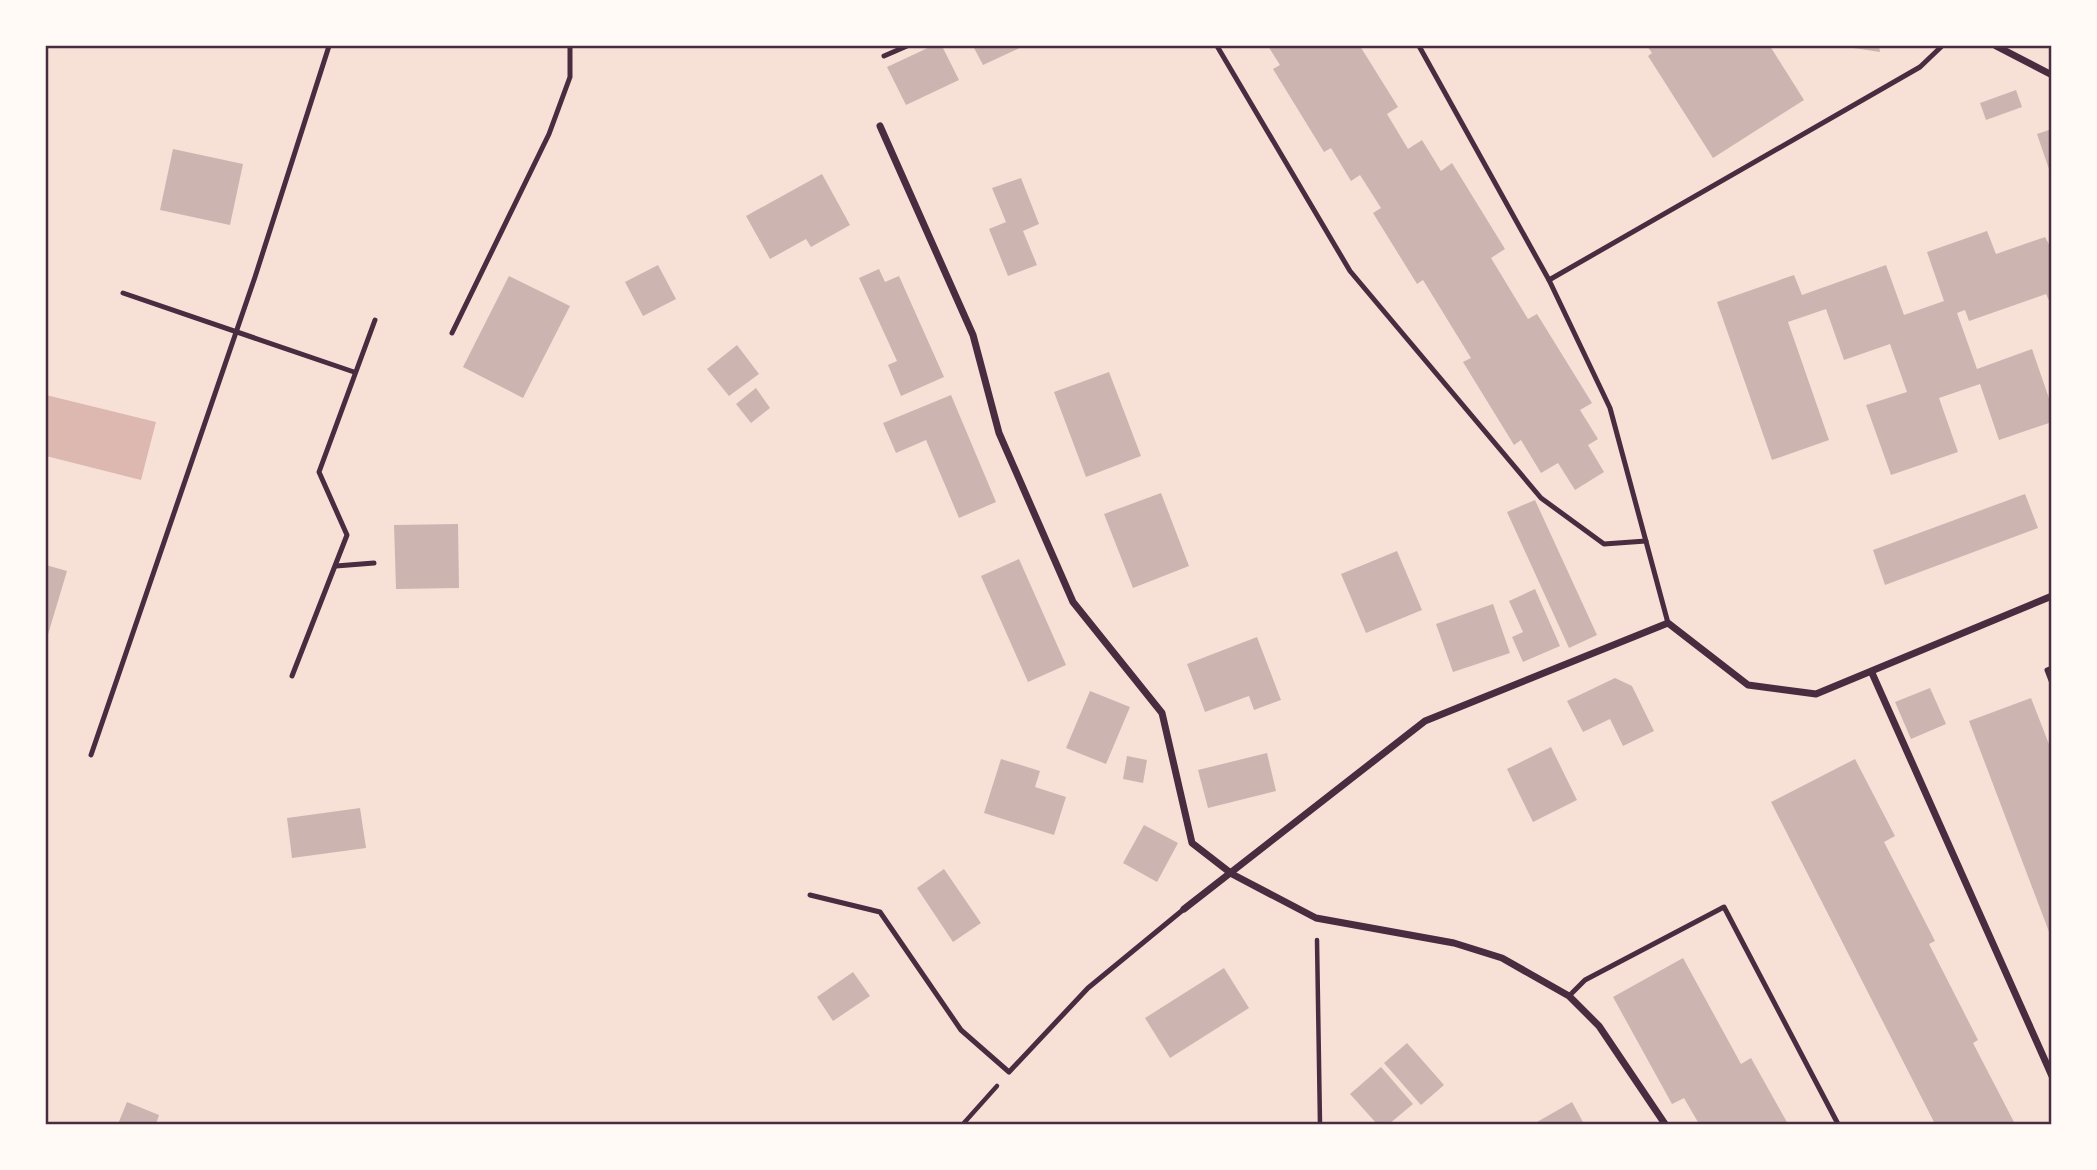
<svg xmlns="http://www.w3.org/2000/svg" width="2097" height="1170" viewBox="0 0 2097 1170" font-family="Raleway,sans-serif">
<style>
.water{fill:#dcb8b0}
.building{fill:#ccb4b1}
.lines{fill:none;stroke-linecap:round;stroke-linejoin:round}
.path{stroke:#4a2c40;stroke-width:4.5}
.service{stroke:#4a2c40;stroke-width:5}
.minor{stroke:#4a2c40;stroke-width:7}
.neatline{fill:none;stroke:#4a2c40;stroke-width:2.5}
</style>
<rect width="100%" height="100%" fill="#f7e1d7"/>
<polygon class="water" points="46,395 156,422 141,480 46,456"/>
<g class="building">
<polygon points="932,46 942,46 959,80 906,105 887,67"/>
<polygon points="973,46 1024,46 983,65"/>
<polygon points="1268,46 1360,46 1398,107 1387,114 1408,149 1422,140 1441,171 1452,163 1505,249 1491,258 1528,319 1537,314 1592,403 1580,410 1598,439 1588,445 1604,472 1575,490 1558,463 1541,473 1521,440 1514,445 1463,362 1471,358 1423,280 1417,284 1373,213 1381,208 1360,175 1351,181 1331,148 1324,152 1273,69 1280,65"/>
<polygon points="1647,46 1770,46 1804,100 1713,158 1648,56 1652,53"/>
<polygon points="1847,46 1879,46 1880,52 1847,47"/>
<polygon points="2016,90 2022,107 1986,120 1980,103"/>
<polygon points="2052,129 2052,175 2051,175 2037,134"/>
<polygon points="173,149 243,164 230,225 160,210"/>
<polygon points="822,174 850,225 811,247 806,239 770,259 746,216"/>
<polygon points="1021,178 1039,224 1023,231 1037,265 1008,276 989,229 1006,222 992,188"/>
<polygon points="1987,231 1996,254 2045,237 2052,250 2052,307 2046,294 1969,321 1965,310 1957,313 1977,369 2032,349 2052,407 2052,422 1999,440 1980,384 1939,398 1958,452 1891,475 1866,405 1907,392 1890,344 1844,360 1826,309 1788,322 1829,440 1772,460 1717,302 1794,275 1802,295 1886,265 1904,315 1944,301 1927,252"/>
<polygon points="658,265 676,299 643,316 625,282"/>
<polygon points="879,269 885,282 899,276 944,377 901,396 888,365 897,361 859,278"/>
<polygon points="509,276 570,306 523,398 463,367"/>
<polygon points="737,345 759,374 729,396 707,369"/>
<polygon points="1109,372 1141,456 1086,477 1054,392"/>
<polygon points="756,388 770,408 751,423 736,404"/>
<polygon points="951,395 996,502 959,518 926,440 896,453 883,423"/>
<polygon points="1161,493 1189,566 1133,588 1104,514"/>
<polygon points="2025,494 2038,528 1885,585 1873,550"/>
<polygon points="1535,500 1597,635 1569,648 1507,512"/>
<polygon points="458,524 459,588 396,589 394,525"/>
<polygon points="1397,551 1422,610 1366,633 1341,574"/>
<polygon points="1019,559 1066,665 1028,682 981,576"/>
<polygon points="46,565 67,571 46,641"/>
<polygon points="1535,589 1560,646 1523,662 1512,637 1523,632 1509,601"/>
<polygon points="1493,604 1510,653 1453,672 1436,624"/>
<polygon points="1257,637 1281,700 1254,710 1249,696 1205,712 1187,664"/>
<polygon points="1615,678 1632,686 1654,731 1623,746 1610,719 1583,732 1567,701"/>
<polygon points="1930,688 1946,724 1911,739 1895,702"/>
<polygon points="1090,691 1130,707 1106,764 1066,748"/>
<polygon points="2031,698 2052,752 2051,937 1969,721"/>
<polygon points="1551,747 1577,800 1533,822 1507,769"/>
<polygon points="1267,753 1276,791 1208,808 1198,770"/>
<polygon points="1127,756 1147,760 1143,783 1123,779"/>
<polygon points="1001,759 1040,771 1035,787 1066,797 1054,835 984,813"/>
<polygon points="1855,759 1895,836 1884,842 1935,941 1929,944 1978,1040 1973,1043 2015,1124 1935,1124 1771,802"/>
<polygon points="360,808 366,848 292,858 287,818"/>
<polygon points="1144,825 1178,843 1157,882 1123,863"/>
<polygon points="944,869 981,923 953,942 917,888"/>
<polygon points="1683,958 1741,1064 1751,1058 1788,1124 1699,1124 1684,1098 1672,1104 1613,997"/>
<polygon points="1224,968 1249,1008 1170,1058 1145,1018"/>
<polygon points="853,972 870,996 833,1021 817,997"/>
<polygon points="1407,1043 1444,1085 1421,1105 1384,1063"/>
<polygon points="1381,1067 1413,1104 1389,1124 1377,1124 1350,1094"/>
<polygon points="127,1102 159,1115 156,1124 118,1124"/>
<polygon points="1572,1102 1584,1124 1538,1124 1537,1122"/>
</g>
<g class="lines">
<g class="path">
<polyline points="1317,940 1320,1124"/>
<polyline points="963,1124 997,1086"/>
</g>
<g class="service">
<polyline points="1217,46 1350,271 1541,498 1604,544 1646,541"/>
<polyline points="1419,46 1549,280 1610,408 1668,623"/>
<polyline points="884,56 907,46"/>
<polyline points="1549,280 1920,67 1942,46"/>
<polyline points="123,293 354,372"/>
<polyline points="452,333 549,134 570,77 570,46"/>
<polyline points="336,566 374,563"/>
<polyline points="2052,668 2047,670 2052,683"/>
<polyline points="292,676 347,535 319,472 375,320"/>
<polyline points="91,755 255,277 329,46"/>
<polyline points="810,895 880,912 961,1030 1009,1072 1088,988 1184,909"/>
<polyline points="1569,996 1585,980 1724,907 1838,1124"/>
</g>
<g class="minor">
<polyline points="1996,46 2052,75"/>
<polyline points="880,126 973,335 999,433 1073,602 1162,713 1192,843 1232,874 1316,918 1454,943 1502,958 1569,996 1599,1026 1665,1124"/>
<polyline points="1872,673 2052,1076"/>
<polyline points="1184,909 1425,721 1668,623 1748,685 1816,694 2052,596"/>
</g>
</g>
<rect width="2097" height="1170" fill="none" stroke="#fffaf5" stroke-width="94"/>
<rect x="47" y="47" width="2003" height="1076" class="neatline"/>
</svg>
